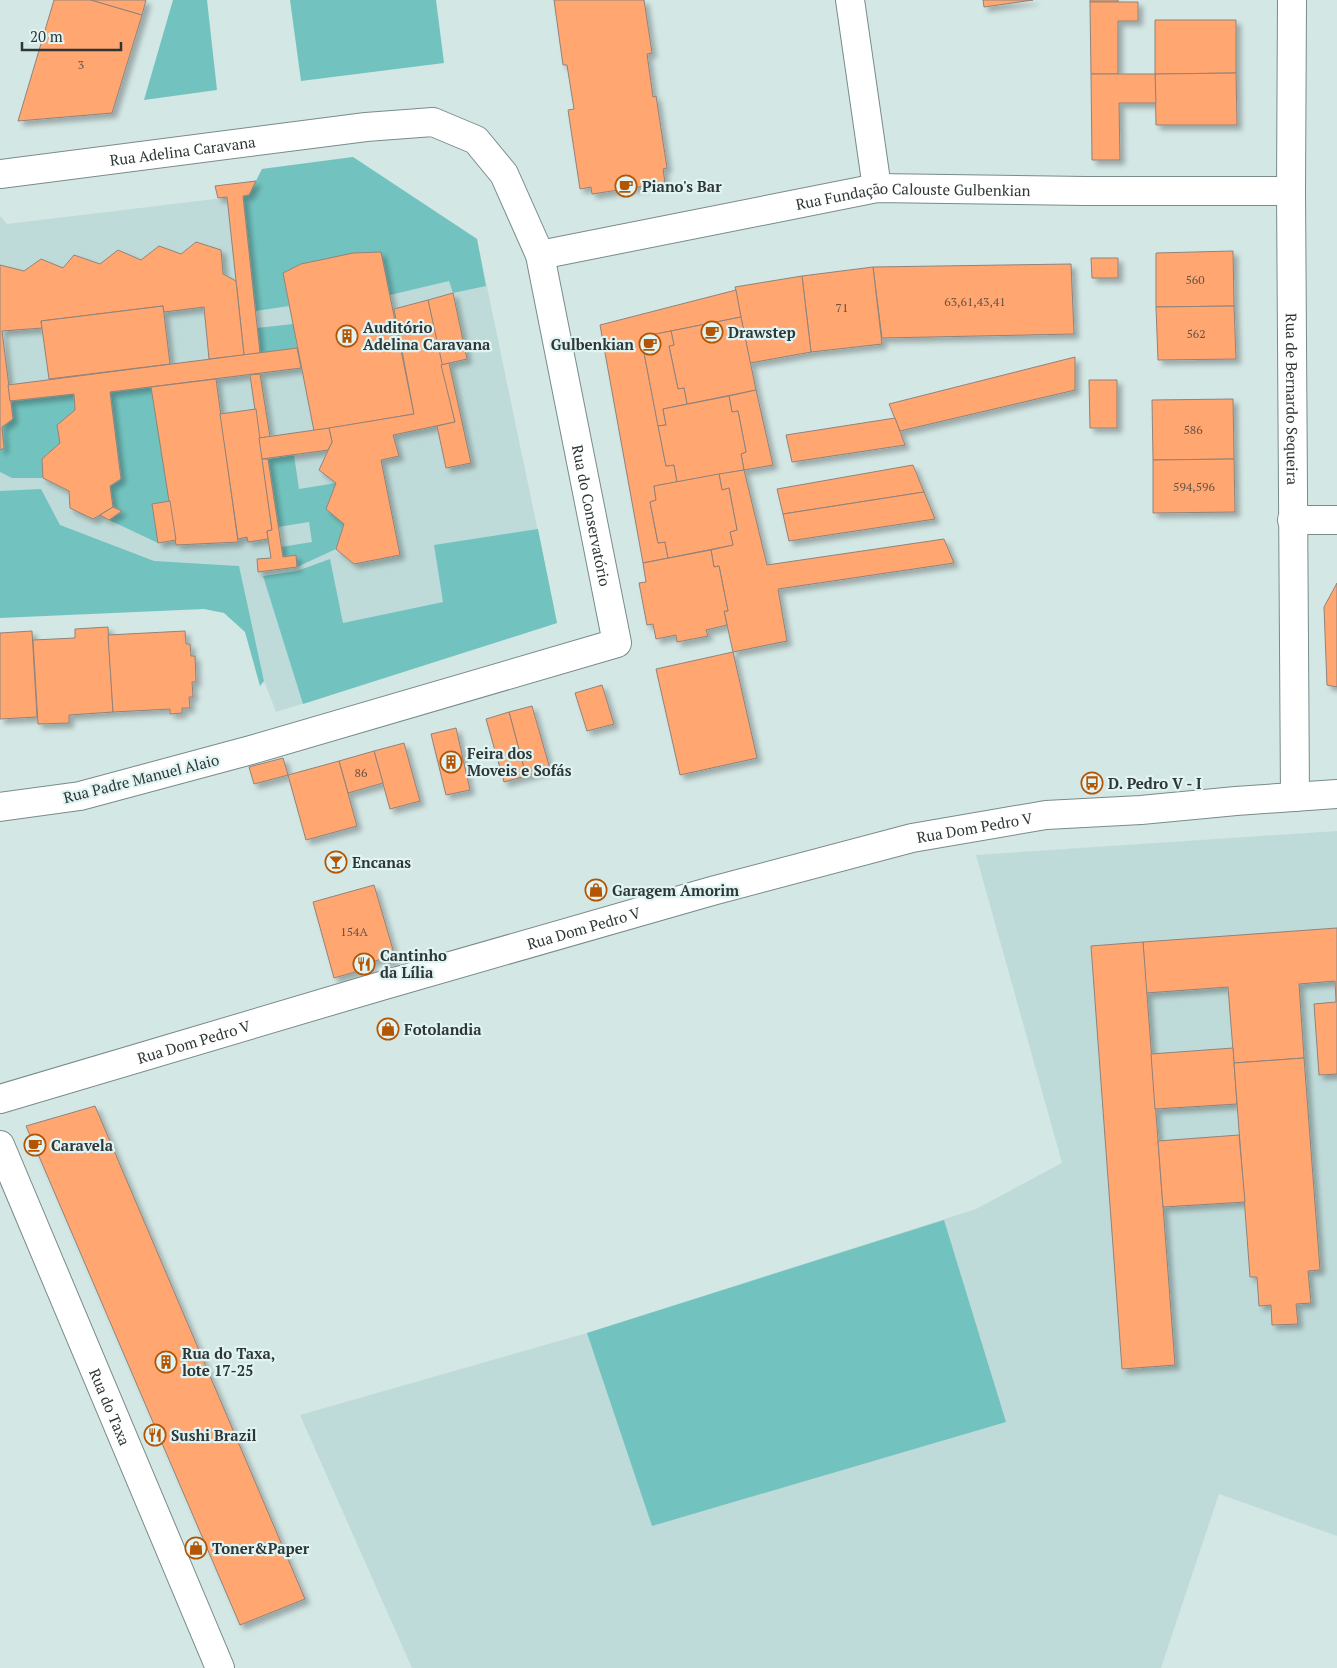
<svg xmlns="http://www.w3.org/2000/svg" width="1337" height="1668" viewBox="0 0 1337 1668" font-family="'PT Serif',serif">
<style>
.built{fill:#bfdbd9}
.green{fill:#72c3bf}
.building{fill:#ffa671;stroke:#91837b;filter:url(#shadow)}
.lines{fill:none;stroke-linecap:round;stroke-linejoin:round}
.minor-casing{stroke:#798b8a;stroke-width:30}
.minor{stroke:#fff;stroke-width:28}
.labels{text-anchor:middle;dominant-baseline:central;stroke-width:4.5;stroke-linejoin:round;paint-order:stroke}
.number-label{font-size:12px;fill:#635345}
.street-label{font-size:15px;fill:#2f3736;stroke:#e0f4f3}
.poi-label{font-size:15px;font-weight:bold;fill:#2f3736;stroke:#e0f4f3;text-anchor:start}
</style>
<defs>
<filter id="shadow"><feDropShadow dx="4.5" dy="4.5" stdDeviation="2.5" flood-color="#0004"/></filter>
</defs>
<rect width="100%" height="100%" fill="#d3e7e5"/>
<g class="built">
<polygon points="353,157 477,239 557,623 276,712 264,681 239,572 0,593 0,216 7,224 248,195 262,169"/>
<polygon points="1337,831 1337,1536 1219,1494 1161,1668 412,1668 300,1415 587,1333 976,1209 1062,1163 976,855"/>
</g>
<g class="green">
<polygon points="173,0 207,0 217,90 144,100"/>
<polygon points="290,0 436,0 444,63 301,81"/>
<polygon points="353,157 477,239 486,286 453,293 449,281 390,295 301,264 283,273 289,306 255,311 243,196 249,195 262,169"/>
<polygon points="293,324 297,348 260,353 257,328"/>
<polygon points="151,387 170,501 152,504 158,543 109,520 122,511 113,507 110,486 121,479 110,392"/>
<polygon points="74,394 75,410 60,443 42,459 43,478 12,478 0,472 0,450 4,448 2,427 10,401"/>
<polygon points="294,455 299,489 336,483 326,509 344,524 336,549 297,567 295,555 283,557 281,547 312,542 309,522 278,527 268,459"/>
<polygon points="41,489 60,525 154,561 239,566 264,681 260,686 245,632 224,613 204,609 0,618 0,491"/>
<polygon points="538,529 557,623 303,704 263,576 297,571 330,559 343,623 443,602 434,545"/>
<polygon points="944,1220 1006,1422 652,1526 587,1333"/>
</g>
<g class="building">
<polygon points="54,0 91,0 142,15 112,113 18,121"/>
<polygon points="91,0 146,0 142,15"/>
<polygon points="554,0 644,0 652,53 647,54 653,97 656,96 667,168 663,169 665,183 592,194 591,187 580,189 568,110 574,109 567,65 563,65"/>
<polygon points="983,0 1033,0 984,7"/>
<rect x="1090" y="0" width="28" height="2"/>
<polygon points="1090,2 1138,2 1138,21 1118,21 1118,74 1091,74"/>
<polygon points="1155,20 1236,20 1236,73 1155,74"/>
<polygon points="1236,73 1237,125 1156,125 1155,74"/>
<polygon points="1091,74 1155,74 1156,103 1119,103 1120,160 1092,160"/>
<polygon points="256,181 249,195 243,196 260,353 244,355 227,197 218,198 215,186"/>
<polygon points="196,242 221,250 223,274 236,281 244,355 209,359 204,307 164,312 163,306 41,321 42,328 2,331 13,419 2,427 4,448 0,450 0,265 24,271 41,259 63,268 74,255 100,264 118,250 141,260 159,246 181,254"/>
<polygon points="1233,251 1234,306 1156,307 1156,253"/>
<polygon points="381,252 414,414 314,431 283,273 301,264 325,259 353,253"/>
<polygon points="1091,258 1118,258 1118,278 1092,278"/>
<polygon points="1071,264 1074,334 882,338 873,267"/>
<polygon points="873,267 882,344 811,352 802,276"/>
<polygon points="802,276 811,352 750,363 735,287"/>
<polygon points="736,290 741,317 641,337 666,466 674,465 677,482 654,486 656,500 650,502 658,543 665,542 668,558 643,563 600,325"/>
<polygon points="453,293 467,359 441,365 428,300"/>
<polygon points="428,300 455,422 393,435 399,456 381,460 400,555 354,564 336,549 344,524 326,509 336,483 319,470 332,442 329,428 414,414 394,309"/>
<polygon points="163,306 170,364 49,379 41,321"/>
<polygon points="1234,306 1236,359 1158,360 1156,307"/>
<polygon points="741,317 756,390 687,404 684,388 678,389 669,346 674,345 671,331"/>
<polygon points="671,331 674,345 669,346 678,389 684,388 687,404 663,409 666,425 658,426 641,337"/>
<polygon points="297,348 301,368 110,392 121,479 110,486 113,507 93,519 70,508 69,491 43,478 42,459 60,443 57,425 75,410 74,394 10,401 8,385"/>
<polygon points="1075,357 1075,390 900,431 889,404"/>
<polygon points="449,363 471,463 446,468 437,426 455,422 441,365"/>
<polygon points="260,374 270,437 259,438 250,375"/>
<polygon points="216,379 238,542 176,545 151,387"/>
<polygon points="1089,380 1117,380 1117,428 1090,428"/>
<polygon points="756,390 773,465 744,470 741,454 746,452 738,411 732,412 729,396"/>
<polygon points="729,396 732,412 738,411 746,452 741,454 744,470 677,482 674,465 666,466 658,426 666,425 663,409"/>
<polygon points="1233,399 1234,459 1153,460 1152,400"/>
<polygon points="256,409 272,530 267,531 268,539 248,542 247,537 238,539 220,414"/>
<polygon points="895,418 905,445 792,462 786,435"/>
<polygon points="329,428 332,442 328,450 262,459 259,438"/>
<polygon points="262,459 268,459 283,557 296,555 297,567 258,572 257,559 271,558 267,531 272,530"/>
<polygon points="1234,459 1235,512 1153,513 1153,460"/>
<polygon points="913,465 924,492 783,514 777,489"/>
<polygon points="744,470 767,565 944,539 954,563 778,589 787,641 733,652 724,611 728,611 719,566 714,567 711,550 733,545 730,532 737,530 729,488 722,490 719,474"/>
<polygon points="719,474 722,490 729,488 737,530 730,532 733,545 668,558 665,542 658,543 650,502 656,500 654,486"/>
<polygon points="924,492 935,519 789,541 783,514"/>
<polygon points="170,501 176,540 158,543 152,504"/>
<polygon points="113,507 122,511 109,520 100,515"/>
<polygon points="711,550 714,567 719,566 728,611 724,611 727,625 706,630 708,636 677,642 676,635 656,639 653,624 647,625 639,583 646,582 643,563"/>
<polygon points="1337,583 1337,687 1327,685 1324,607"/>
<polygon points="108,627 113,712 69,715 69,723 38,724 33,640 75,638 75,629"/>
<polygon points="32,631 37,717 0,719 0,633"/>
<polygon points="185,631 186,644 190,644 191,656 195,656 196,682 192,682 193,697 189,697 190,708 182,708 182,713 170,714 170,709 113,712 108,635"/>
<polygon points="733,652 757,758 680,775 656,669"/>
<polygon points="602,685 614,724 587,731 575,693"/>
<polygon points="532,706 550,769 526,776 509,712"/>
<polygon points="509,712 526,776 504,782 486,719"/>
<polygon points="456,728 470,790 446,795 431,734"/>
<polygon points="404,743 420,801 390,809 374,751"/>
<polygon points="374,751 383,783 348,793 339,761"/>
<polygon points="283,758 288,775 254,784 249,767"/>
<polygon points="339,761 357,826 306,840 288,775"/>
<polygon points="374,885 396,960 384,963 382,959 371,962 372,967 334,978 313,902"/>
<polygon points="1337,928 1337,1074 1319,1075 1314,1004 1336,1002 1335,981 1299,984 1304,1058 1234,1063 1228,987 1146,993 1143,942"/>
<polygon points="1143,942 1175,1365 1122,1369 1091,946"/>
<polygon points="1233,1048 1237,1104 1155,1109 1151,1054"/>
<polygon points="1304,1058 1320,1270 1308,1271 1311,1303 1296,1304 1298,1324 1272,1325 1271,1305 1259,1306 1257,1277 1250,1277 1234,1063"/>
<polygon points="95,1106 305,1599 240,1625 26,1126"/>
<polygon points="1239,1135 1245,1202 1163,1207 1158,1141"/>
</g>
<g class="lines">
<g class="minor-casing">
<g id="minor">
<polyline points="850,0 877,188"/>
<path id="s1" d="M1292 0 1291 191 1295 797"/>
<path id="s2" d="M0 174 366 127 433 122 476 140 504 174 540 255 617 643 251 750 80 796 0 807"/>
<path id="s3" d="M540 255 877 188 1085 191H1291"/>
<polyline points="1292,520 1337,520"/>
<path id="s4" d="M0 1099 381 986 712 891 912 838 1046 815 1141 810 1236 801 1337 794"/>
<path id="s5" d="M0 1145 220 1668"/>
</g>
</g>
<use href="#minor" class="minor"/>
</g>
<defs>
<g id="cafe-ring" transform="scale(1.125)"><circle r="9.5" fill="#e0f4f3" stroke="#b35503" stroke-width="1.5"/><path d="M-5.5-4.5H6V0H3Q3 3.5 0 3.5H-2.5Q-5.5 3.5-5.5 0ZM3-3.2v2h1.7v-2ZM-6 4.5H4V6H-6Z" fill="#b35503"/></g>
<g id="building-ring" transform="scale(1.125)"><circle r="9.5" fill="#e0f4f3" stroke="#b35503" stroke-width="1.5"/><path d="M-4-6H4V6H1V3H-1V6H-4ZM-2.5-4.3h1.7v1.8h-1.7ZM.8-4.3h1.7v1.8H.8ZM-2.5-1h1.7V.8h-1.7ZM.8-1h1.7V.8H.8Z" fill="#b35503"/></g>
<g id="bus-ring" transform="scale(1.125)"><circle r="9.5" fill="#e0f4f3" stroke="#b35503" stroke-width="1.5"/><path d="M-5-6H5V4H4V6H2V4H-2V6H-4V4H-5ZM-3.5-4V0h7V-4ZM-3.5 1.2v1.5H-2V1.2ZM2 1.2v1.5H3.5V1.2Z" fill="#b35503"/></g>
<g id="bar-ring" transform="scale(1.125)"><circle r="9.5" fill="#e0f4f3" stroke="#b35503" stroke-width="1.5"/><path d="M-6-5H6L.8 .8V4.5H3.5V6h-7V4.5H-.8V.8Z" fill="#b35503"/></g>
<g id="shop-ring" transform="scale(1.125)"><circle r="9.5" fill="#e0f4f3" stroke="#b35503" stroke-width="1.5"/><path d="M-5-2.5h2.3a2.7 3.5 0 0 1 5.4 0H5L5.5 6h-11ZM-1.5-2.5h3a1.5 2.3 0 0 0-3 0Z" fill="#b35503"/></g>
<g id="restaurant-ring" transform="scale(1.125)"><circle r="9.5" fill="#e0f4f3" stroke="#b35503" stroke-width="1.5"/><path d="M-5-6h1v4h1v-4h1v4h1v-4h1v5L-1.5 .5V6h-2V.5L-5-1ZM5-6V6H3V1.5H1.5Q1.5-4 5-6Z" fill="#b35503"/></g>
</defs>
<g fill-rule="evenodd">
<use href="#cafe-ring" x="626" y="186"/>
<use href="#cafe-ring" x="712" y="332"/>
<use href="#building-ring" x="347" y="336"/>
<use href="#cafe-ring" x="650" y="344"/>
<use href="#building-ring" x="451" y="762"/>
<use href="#bus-ring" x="1092" y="783"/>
<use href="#bar-ring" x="336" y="862"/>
<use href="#shop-ring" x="596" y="890"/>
<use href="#restaurant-ring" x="364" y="964"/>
<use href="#shop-ring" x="388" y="1029"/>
<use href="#cafe-ring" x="35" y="1145"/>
<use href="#building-ring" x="166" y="1362"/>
<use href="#restaurant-ring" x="155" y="1435"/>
<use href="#shop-ring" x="196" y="1548"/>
</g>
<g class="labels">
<g class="number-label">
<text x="81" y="64">3</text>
<text x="1195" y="279">560</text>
<text x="975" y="301">63,61,43,41</text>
<text x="842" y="307">71</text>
<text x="1196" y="333">562</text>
<text x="1193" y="429">586</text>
<text x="1194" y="486">594,596</text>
<text x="361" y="772">86</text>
<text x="354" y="931">154A</text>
</g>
<g class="street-label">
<text stroke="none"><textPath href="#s2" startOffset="184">Rua Adelina Caravana</textPath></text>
<text stroke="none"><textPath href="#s3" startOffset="379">Rua Fundação Calouste Gulbenkian</textPath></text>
<text stroke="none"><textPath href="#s1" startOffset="399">Rua de Bernardo Sequeira</textPath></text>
<text stroke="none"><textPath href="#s2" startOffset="881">Rua do Conservatório</textPath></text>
<text transform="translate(141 778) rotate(-14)">Rua Padre Manuel Alaio</text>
<text stroke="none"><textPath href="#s4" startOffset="1012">Rua Dom Pedro V</textPath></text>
<text stroke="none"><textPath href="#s4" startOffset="608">Rua Dom Pedro V</textPath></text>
<text stroke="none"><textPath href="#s4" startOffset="202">Rua Dom Pedro V</textPath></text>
<text stroke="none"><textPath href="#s5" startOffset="284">Rua do Taxa</textPath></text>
</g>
<g class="poi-label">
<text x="642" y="186">Piano's Bar</text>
<text x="363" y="327">Auditório<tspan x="363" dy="17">Adelina Caravana</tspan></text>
<text x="728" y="332">Drawstep</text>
<text x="634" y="344" text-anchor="end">Gulbenkian</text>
<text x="467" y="753">Feira dos<tspan x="467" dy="17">Moveis e Sofás</tspan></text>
<text x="1108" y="783">D. Pedro V - I</text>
<text x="352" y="862">Encanas</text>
<text x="612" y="890">Garagem Amorim</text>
<text x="380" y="955">Cantinho<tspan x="380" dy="17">da Lília</tspan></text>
<text x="404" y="1029">Fotolandia</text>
<text x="51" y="1145">Caravela</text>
<text x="182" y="1353">Rua do Taxa,<tspan x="182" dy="17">lote 17-25</tspan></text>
<text x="171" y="1435">Sushi Brazil</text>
<text x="212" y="1548">Toner&amp;Paper</text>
</g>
</g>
<path d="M22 42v8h99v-8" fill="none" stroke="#2f3736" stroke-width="2.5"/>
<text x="30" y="42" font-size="15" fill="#2f3736" stroke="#e0f4f3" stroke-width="4" paint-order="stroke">20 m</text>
</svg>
